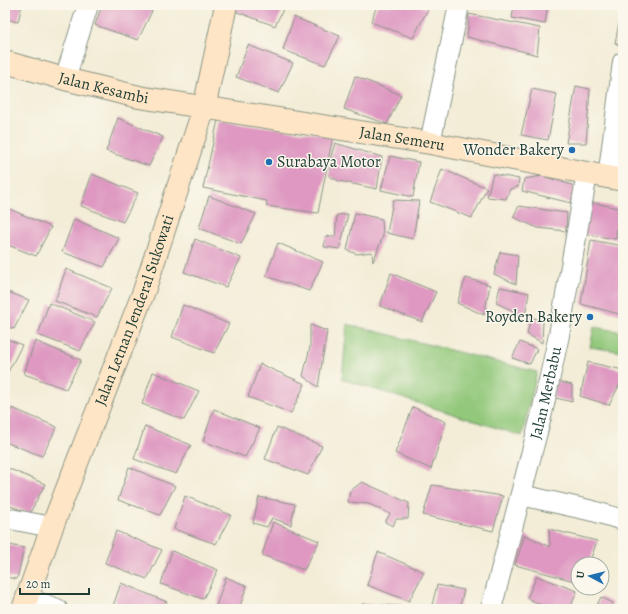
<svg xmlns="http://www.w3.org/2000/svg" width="628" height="614" viewBox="0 0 628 614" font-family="Alegreya,serif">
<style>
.green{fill:#92c87a;stroke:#588257}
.building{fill:#de98c1}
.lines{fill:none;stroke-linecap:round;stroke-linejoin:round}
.street-casing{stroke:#899586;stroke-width:22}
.secondary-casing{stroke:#899586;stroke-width:24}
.street{stroke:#fff;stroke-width:20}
.secondary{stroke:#fee5c5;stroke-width:22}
.poi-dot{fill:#1f6fb2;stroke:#fbf7ec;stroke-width:1.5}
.labels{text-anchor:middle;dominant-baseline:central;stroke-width:3;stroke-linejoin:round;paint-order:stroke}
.street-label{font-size:16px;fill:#1f3d34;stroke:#fbf7ec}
.poi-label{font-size:16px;fill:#1f3d34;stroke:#fbf7ec;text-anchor:end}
</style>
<rect width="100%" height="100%" fill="#fbf7ec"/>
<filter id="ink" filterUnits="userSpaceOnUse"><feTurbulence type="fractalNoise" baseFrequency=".025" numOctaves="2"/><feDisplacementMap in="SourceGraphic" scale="8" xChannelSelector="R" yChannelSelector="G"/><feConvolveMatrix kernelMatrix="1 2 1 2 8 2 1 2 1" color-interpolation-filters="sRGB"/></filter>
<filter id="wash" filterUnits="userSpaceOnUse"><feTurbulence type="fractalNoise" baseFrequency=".012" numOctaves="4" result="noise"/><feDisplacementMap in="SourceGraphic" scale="16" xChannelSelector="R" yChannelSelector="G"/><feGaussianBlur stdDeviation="0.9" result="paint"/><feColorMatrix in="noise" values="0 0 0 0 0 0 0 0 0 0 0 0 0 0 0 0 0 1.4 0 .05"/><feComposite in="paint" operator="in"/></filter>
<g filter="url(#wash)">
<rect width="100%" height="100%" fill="#f3edd7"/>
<g class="green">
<polygon points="347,324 537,372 522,436 342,379"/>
<polygon points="594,327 623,332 623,352 590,347"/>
</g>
<g id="blocks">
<g class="building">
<polygon points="5,5 22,5 18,22 5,19"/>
<polygon points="102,5 138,5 152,11 138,40 95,25"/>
<polygon points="234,5 285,5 275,26 232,10"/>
<polygon points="377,5 419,5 428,9 413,38 371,22"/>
<polygon points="514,5 548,5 545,24 512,18"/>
<polygon points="622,9 623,9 623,47 615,43"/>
<polygon points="469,14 540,28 537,55 467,37"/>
<polygon points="294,17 340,36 325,65 283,50"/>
<polygon points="248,45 293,63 279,93 236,77"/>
<polygon points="355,76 401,95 387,124 344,109"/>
<polygon points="576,86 590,89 586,143 566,143"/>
<polygon points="532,89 557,94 548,140 521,135"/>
<polygon points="118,118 163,137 149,166 106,151"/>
<polygon points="218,120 333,136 318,213 266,206 267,201 203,188"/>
<polygon points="335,143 382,157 377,189 339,181 329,176 331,157"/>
<polygon points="390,156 419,162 413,197 381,190"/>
<polygon points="442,169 487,188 472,218 430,202"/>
<polygon points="92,174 138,193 123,222 81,206"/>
<polygon points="493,174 519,179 518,187 510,189 506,199 487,197"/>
<polygon points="543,176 575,186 571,203 522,191 524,179"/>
<polygon points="209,196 256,214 241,244 199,228"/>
<polygon points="393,200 419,201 413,239 387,233"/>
<polygon points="590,202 618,208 616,239 583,234"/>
<polygon points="519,206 567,213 566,231 538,228 513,217"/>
<polygon points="5,207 51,227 36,256 5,244"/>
<polygon points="355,213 382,219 383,236 373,262 372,252 357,254 347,250"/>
<polygon points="348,214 340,249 324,247 326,236 335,237 337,215"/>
<polygon points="74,219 119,238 104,267 62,252"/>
<polygon points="195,239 241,258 226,287 184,272"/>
<polygon points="591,240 623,246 623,315 581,304"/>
<polygon points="278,243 323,262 309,291 266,276"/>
<polygon points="500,252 518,255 516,284 494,274"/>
<polygon points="66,269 112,288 97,317 55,301"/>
<polygon points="391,273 436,292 422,322 380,306"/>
<polygon points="466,278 490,285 484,315 457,303"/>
<polygon points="500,287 529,293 525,316 496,303"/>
<polygon points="5,291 29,300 14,329 5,326"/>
<polygon points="49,303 95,322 80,351 38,335"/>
<polygon points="183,305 229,324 214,353 172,337"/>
<polygon points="531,317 543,321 542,343 527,334"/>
<polygon points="310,325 327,331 318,387 303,376 310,347"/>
<polygon points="5,338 22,345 7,374 5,373"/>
<polygon points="35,341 81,360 66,389 24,374"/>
<polygon points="520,342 537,349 530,364 512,358"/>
<polygon points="588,362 623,370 623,378 609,405 580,396"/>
<polygon points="260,364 305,384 291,413 248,397"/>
<polygon points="153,372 199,391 184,420 142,404"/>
<polygon points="557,381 572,385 572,402 552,397"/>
<polygon points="413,407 446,422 431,469 395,453"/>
<polygon points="12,408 57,427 42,456 5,442 5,426"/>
<polygon points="214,409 260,428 245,457 203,441"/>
<polygon points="145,426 191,445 176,474 134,459"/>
<polygon points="277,427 322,446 308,475 265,459"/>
<polygon points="5,467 45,484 30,513 5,504"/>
<polygon points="129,467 175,486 160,515 118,500"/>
<polygon points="362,482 409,503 408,519 396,519 393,526 385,522 390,514 369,504 348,502 350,491"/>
<polygon points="432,485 503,496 493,531 423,515"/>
<polygon points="185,496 231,515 216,544 174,529"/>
<polygon points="259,497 295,504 291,525 272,518 267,527 253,523"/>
<polygon points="273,522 319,541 304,570 262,555"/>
<polygon points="549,529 597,541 589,564 578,564 578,582 515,565 525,535 550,547"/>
<polygon points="116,531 162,550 147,579 105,563"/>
<polygon points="5,544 24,548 17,579 5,577"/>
<polygon points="172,551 218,570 203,599 161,584"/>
<polygon points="378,552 424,572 409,601 367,585"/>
<polygon points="537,576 577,591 570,609 549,609 527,598"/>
<polygon points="226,577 247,586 239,609 215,609"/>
<polygon points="121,583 167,602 163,609 112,609"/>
<polygon points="437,585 464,590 459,609 431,609"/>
<polygon points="601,597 613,603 610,609 595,609"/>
<polygon points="362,604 401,606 399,609 359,609"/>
</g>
</g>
</g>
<g filter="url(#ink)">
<use href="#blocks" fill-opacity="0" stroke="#899586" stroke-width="1"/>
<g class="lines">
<g class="street-casing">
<g id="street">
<polyline points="65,79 88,5"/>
<polyline points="430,143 459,5"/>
<polyline points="608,178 623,62"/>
<polyline points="521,495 593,511 623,520"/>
<polyline points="5,518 52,527"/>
<polyline points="27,598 57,609"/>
<path id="s1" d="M491 609 542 413 559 335 587 174"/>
</g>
</g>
<g class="secondary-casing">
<g id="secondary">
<path id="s2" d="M5 62 65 79 139 97 430 143 623 180"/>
<path id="s3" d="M23 609 52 527 144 291 204 108 226 5"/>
</g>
</g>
<use href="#street" class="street"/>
<use href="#secondary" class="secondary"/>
</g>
</g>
<g class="poi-dot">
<circle cx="572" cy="150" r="4"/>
<circle cx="269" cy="162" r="4"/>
<circle cx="590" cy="317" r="4"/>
</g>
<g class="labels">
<g class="street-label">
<text stroke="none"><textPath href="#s2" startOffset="102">Jalan Kesambi</textPath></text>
<text stroke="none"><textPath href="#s2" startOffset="405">Jalan Semeru</textPath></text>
<text stroke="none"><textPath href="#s3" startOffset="319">Jalan Letnan Jenderal Sukowati</textPath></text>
<text stroke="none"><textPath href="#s1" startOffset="223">Jalan Merbabu</textPath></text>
</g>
<g class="poi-label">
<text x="564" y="150">Wonder Bakery</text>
<text x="277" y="162" text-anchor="start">Surabaya Motor</text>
<text x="582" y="317">Royden Bakery</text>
</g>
</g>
<rect width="628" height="614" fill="none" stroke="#fbf7ec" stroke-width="20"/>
<g transform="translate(590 576) rotate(277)"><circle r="19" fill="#fbf7ec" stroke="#a3ada2"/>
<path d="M0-3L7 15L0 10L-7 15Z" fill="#1f6fb2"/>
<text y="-6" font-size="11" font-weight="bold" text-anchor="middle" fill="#1f3d34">U</text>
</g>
<path d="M20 588v6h69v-6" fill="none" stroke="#1f3d34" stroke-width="2"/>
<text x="26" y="588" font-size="12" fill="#1f3d34" stroke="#fbf7ec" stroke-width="3" paint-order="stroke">20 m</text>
</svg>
